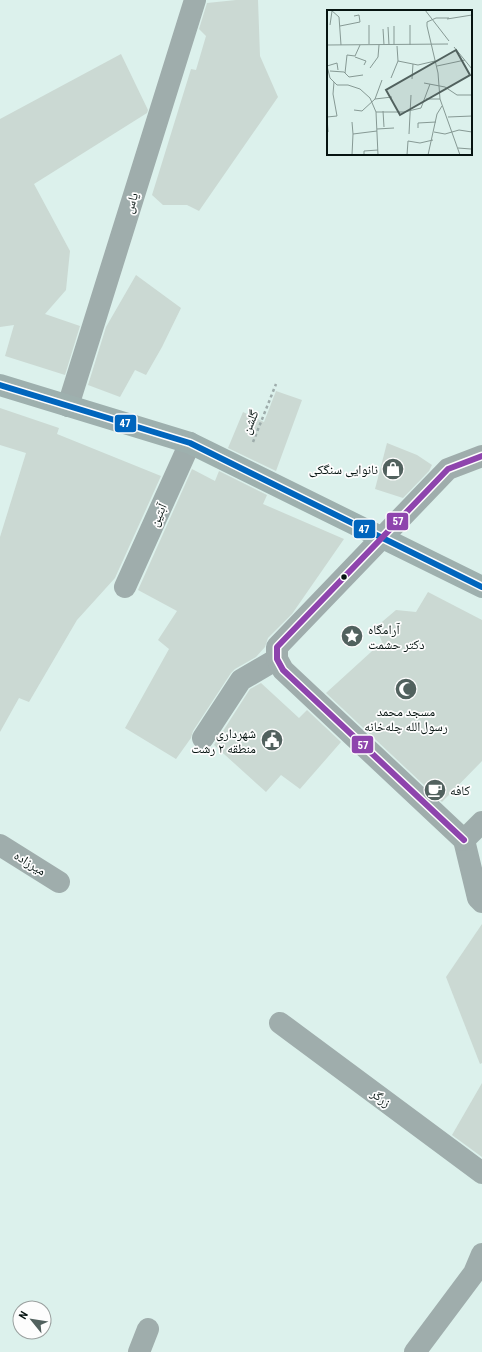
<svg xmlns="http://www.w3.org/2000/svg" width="482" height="1352" viewBox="0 0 482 1352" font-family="'Roboto Condensed','Noto Naskh Arabic',sans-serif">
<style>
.building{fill:#cbd9d3}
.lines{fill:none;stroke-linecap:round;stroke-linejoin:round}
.path{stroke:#9eacab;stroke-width:2.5;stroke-dasharray:3 3;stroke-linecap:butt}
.minor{stroke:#9fadac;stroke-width:22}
.major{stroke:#9eb0ae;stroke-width:22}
.bus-1-casing{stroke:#fdfdfd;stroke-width:9}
.bus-2-casing{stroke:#fdfdfd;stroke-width:9}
.bus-1{stroke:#0065bd;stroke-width:6}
.bus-2{stroke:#8e44ad;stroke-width:6}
.bus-dot{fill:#061411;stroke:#fdfdfd;stroke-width:1.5}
.labels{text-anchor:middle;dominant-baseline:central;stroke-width:3.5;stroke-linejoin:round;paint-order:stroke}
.street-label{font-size:13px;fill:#061411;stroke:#fdfdfd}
.poi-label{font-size:13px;fill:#061411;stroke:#fdfdfd;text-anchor:end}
.inset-road{fill:none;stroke:#869994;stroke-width:1}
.view{fill:#51615e;fill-opacity:0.15;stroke:#51615e;stroke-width:2}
.inset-edge{fill:none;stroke:#061411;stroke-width:2}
.line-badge{stroke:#fdfdfd;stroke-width:1.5}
.badge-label{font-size:11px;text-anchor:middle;font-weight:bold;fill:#fff}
</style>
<rect width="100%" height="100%" fill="#dcf1ec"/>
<g class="building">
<polygon points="236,0 258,0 260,56 278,97 199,211 187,205 163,205 152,195 191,69 196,70 206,36 199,29 207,3"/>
<polygon points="121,54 148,110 147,113 34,184 70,251 66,290 45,314 80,326 65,375 5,356 14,325 0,327 0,119"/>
<polygon points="136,275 181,308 162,347 146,375 135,370 120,397 88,385 106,327"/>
<polygon points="276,391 302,400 276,471 228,448 243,412 264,422"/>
<polygon points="0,408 59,428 57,434 161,476 115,578 77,620 29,702 19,698 0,732 0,537 26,453 0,445"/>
<polygon points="387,443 417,455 432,465 429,471 403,498 375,489"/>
<polygon points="192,469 215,481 219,471 267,495 263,504 344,539 292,614 268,638 265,647 256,657 235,669 231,673 193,731 191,738 176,759 125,728 169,649 158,640 177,611 138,590"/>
<polygon points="428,592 482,620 482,761 442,802 326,693 382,642 376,627 396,610 416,612"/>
<polygon points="261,683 299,718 307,710 341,742 300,789 281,775 266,792 214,745 250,689"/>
<polygon points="482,924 482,1063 480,1064 446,977"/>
<polygon points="482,1083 482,1157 452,1135"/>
</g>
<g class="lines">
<polyline class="path" points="253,442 276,384"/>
<g class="minor">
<polyline points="68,406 195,0"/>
<polyline points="125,587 190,443"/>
<polyline points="203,738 241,680 277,659"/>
<polyline points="464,840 283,670 277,659 277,647 448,469 482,456"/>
<polyline points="464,840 478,898 482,902"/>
<polyline points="464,840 482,822"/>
<polyline points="0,845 59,882"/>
<polyline points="280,1023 482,1173"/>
<polyline points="139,1352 148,1329"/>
<polyline points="415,1352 474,1273 482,1254"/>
</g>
<polyline class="major" points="0,385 190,443 482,587"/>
<g class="bus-1-casing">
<polyline id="bus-1" points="0,385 190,443 482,587"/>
</g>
<g class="bus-2-casing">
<polyline id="bus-2" points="464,840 283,670 277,659 277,647 448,469 482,456"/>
</g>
<use href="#bus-1" class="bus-1"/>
<use href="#bus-2" class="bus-2"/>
</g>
<defs>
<g id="shop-disc" transform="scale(1.15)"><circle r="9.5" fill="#51615e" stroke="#fdfdfd"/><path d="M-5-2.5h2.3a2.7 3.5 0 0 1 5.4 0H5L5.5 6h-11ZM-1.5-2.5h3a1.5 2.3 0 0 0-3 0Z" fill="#fff"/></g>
<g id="sight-disc" transform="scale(1.15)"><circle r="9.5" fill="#51615e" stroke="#fdfdfd"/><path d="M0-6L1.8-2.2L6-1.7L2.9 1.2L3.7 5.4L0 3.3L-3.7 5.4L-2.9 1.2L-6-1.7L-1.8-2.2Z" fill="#fff"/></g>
<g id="mosque-disc" transform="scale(1.15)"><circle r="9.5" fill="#51615e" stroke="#fdfdfd"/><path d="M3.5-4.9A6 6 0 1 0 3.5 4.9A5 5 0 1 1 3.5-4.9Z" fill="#fff"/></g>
<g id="civic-disc" transform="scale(1.15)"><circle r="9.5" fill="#51615e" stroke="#fdfdfd"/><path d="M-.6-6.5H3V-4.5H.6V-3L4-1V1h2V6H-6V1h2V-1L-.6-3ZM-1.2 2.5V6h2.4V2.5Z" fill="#fff"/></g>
<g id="cafe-disc" transform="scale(1.15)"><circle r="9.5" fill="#51615e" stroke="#fdfdfd"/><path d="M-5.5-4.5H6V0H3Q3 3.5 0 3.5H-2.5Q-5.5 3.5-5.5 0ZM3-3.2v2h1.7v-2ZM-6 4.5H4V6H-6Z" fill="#fff"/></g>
</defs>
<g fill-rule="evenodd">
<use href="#shop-disc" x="393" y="469"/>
<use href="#sight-disc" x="352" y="636"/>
<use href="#mosque-disc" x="406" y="689"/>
<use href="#civic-disc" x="272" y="740"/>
<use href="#cafe-disc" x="435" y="790"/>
</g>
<circle class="bus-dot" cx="344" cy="577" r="3.5"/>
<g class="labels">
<g class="street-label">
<text transform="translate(131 203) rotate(-73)">یاس</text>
<text transform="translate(250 422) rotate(-68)">گلشن</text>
<text transform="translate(158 515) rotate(-66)">آبتین</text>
<text transform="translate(30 863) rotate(32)">میرزاده</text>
<text transform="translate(381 1098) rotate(37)">زرگر</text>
</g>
<g class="poi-label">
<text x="378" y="469">نانوایی سنگکی</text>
<text x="368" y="629" text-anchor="start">آرامگاه<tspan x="368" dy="15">دکتر حشمت</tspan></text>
<text x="406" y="711" text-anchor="middle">مسجد محمد<tspan x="406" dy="15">رسول‌‌الله چله‌خانه</tspan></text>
<text x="256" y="733">شهرداری<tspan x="256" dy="15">منطقه ۲ رشت</tspan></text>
<text x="450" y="790" text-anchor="start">کافه</text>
</g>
</g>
<g transform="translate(327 10)">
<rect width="145" height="145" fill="#dcf1ec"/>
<path class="inset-road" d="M4 0 12 7 14 35M98 0 122 31M122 8H109L100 12V16L111 63 113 89 133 145M120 9 145 5M3 15 5 1M42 15V34M83 15V35M13 16 33 12 32 5 27 6M61 17 62 35M56 19 57 35M0 35 121 34M67 35V16M127 37 145 59M28 47 39 51 37 55M71 51 91 55 108 51M0 56 10 53 11 60M0 56 3 68M110 56 138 50M43 58 51 47 52 35M3 61 17 62 22 67 36 65M18 63 20 45 28 46 33 35M3 68 10 75H21L33 79 43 88 49 102 51 145M64 68 71 51 70 36M85 69 86 54M97 73 118 77 130 85H145M48 89 55 70M99 89H113M27 100 35 101 48 89 65 87M56 101 57 117M49 102H77L94 98 103 74M0 107 10 106 6 84 7 72M0 107 1 122M121 107 145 106M25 112 26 124M91 118V113L109 112M50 119 67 118M107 122 118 124 132 120 145 122M82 124 84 85M131 138 144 139M25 145 26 124 50 121M37 145V141L51 140M80 145 81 131 93 133 106 130M101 145 110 104 115 96"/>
<path class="view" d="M129 40 143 65 73 105 59 80Z"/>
<rect width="145" height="145" class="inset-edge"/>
</g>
<g class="line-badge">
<rect x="114" y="414" width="23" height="19" rx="4" fill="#0065bd"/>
<rect x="386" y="512" width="23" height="19" rx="4" fill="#8e44ad"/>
<rect x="353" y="519" width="23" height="20" rx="4" fill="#0065bd"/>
<rect x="351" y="735" width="23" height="19" rx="4" fill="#8e44ad"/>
</g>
<g class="badge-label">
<text x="125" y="427">47</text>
<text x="398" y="525">57</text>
<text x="364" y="533">47</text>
<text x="363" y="749">57</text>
</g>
<g transform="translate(32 1320) rotate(300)"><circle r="19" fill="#fdfdfd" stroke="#9aa09f"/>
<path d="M0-3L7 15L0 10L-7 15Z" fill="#51615e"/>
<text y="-6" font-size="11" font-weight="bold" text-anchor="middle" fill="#061411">N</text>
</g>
</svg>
